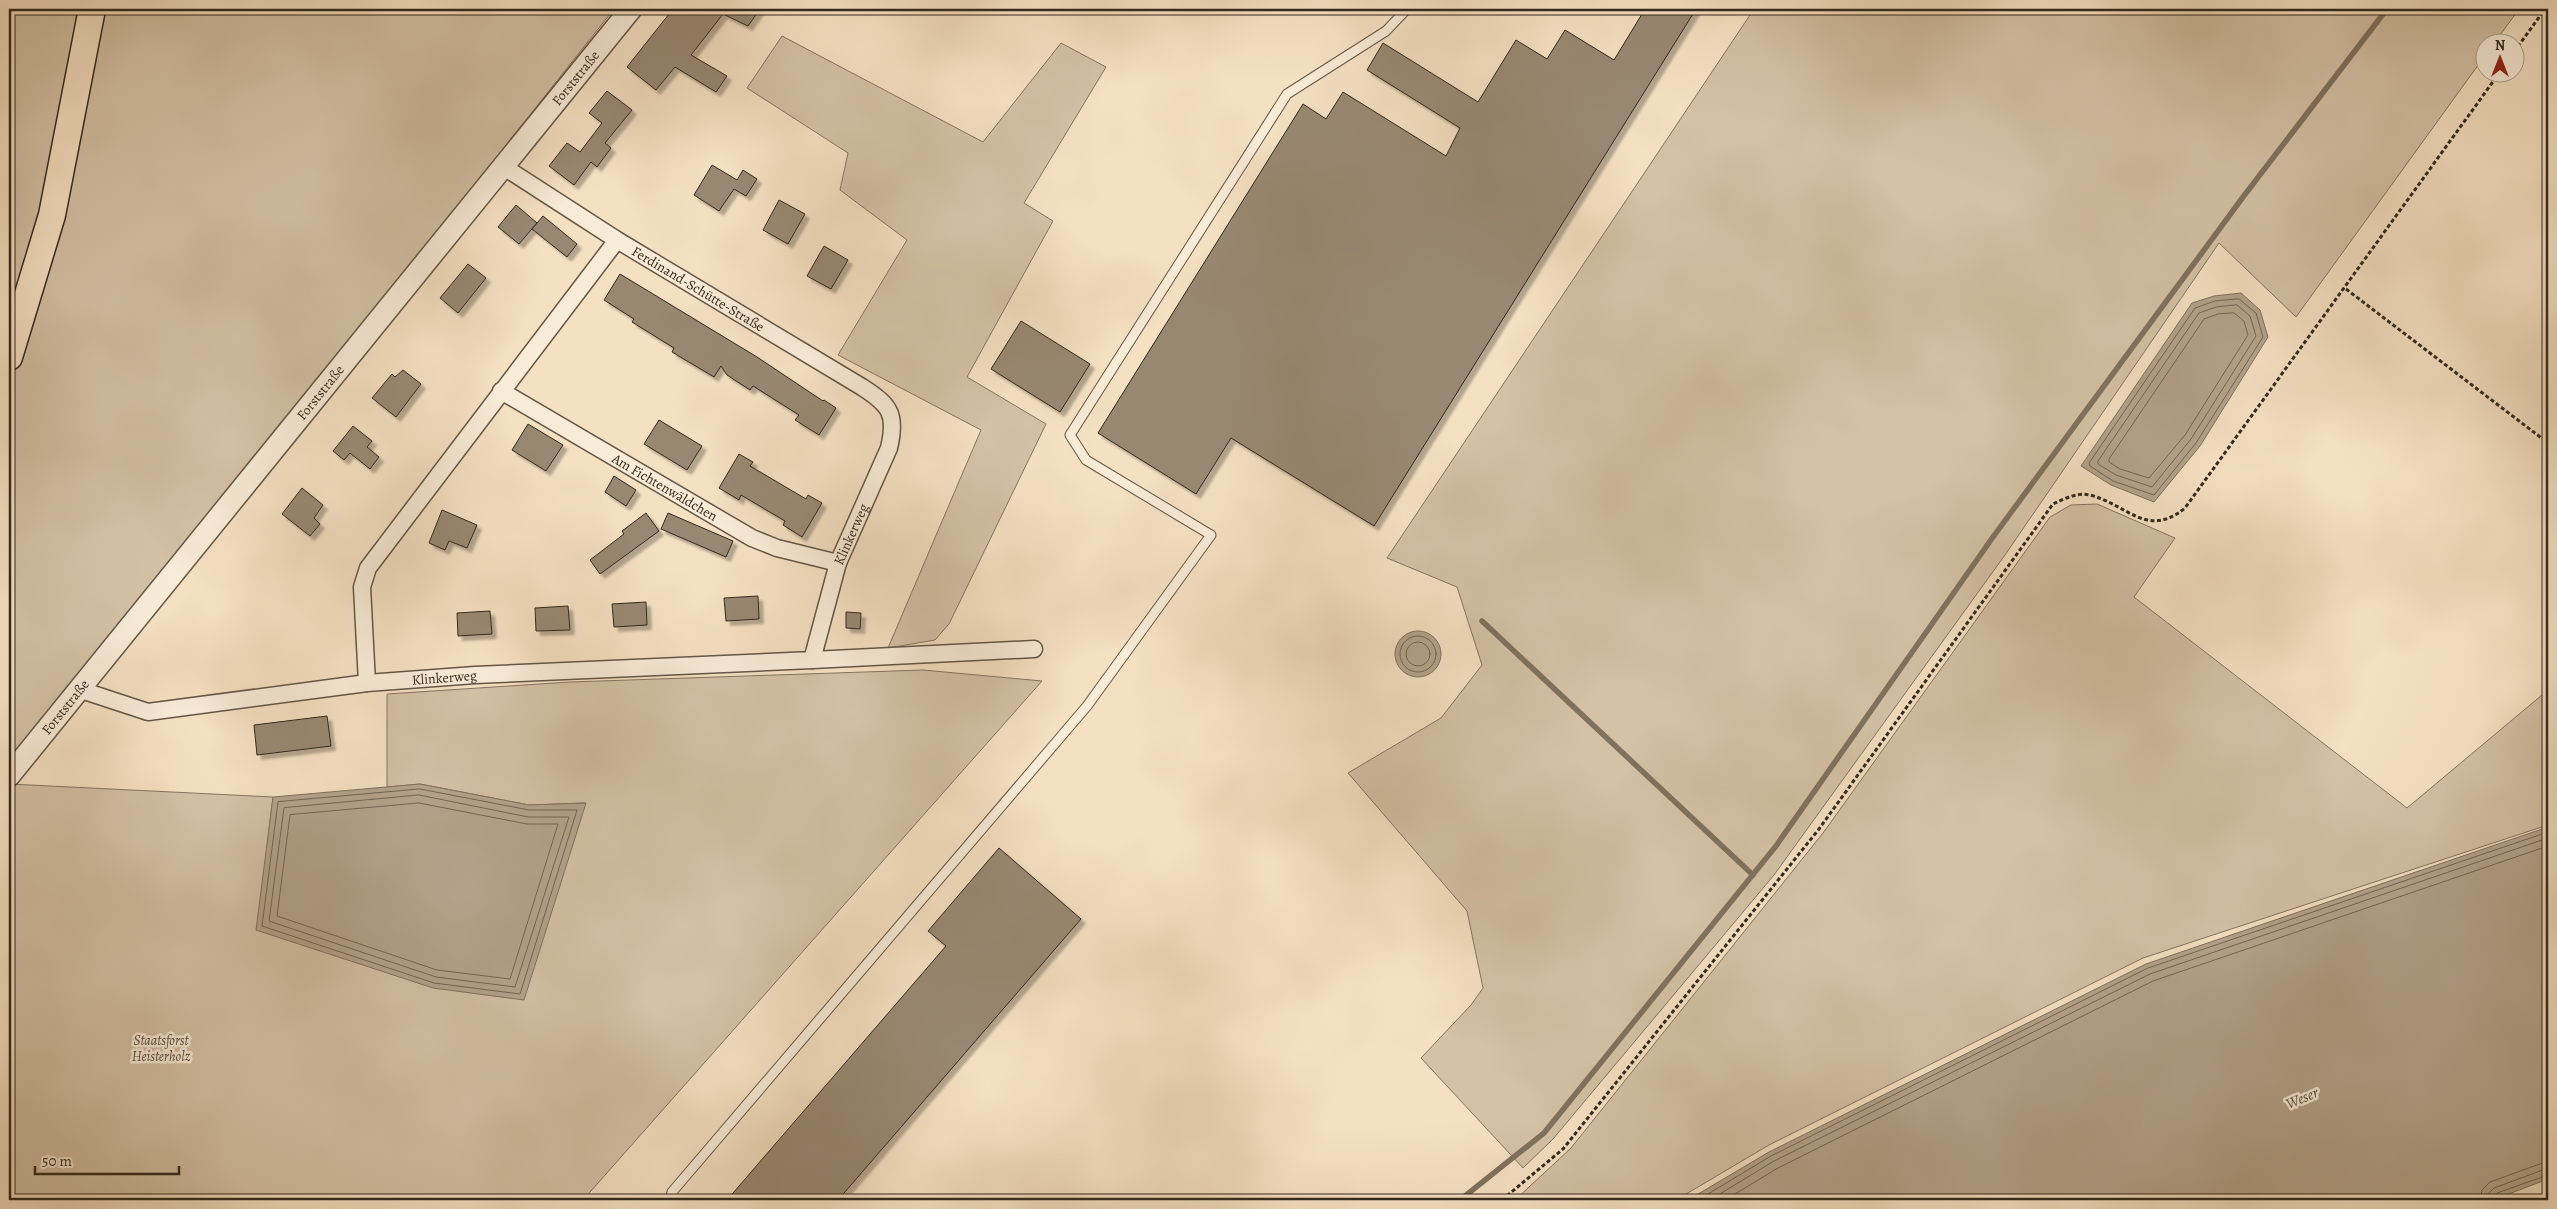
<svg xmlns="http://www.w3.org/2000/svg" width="2557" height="1209" viewBox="0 0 2557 1209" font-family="Alegreya,serif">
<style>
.green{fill:#d4c1a6;stroke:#847561}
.water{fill:#b3a28a;stroke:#80725e}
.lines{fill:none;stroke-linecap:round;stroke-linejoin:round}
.shore{stroke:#736653;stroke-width:1}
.stream{stroke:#80725e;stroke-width:5.5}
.building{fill:#988872;stroke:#33291c;filter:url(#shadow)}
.service-casing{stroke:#645746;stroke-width:11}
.minor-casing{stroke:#645746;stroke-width:19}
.tertiary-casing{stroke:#645746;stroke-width:24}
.primary-casing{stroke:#33291c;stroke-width:29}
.path{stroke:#33291c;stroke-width:3;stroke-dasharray:4 2.5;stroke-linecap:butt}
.service{stroke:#f8ebd7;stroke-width:9}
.minor{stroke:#f8ebd7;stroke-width:16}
.tertiary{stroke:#f8ebd7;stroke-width:21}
.primary{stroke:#f5e0c2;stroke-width:26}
.labels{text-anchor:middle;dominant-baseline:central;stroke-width:5;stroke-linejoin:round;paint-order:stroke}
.street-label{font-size:14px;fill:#33291c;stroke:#f8ebd7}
.park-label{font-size:14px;font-style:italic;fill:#5b4f3e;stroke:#f8ebd7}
.water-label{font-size:15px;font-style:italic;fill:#594d3d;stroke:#f8ebd7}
</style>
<defs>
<filter id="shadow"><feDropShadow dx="4.5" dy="4.5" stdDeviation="1" flood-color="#0004"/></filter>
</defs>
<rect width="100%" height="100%" fill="#f5e0c2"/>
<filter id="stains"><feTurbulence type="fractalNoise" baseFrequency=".004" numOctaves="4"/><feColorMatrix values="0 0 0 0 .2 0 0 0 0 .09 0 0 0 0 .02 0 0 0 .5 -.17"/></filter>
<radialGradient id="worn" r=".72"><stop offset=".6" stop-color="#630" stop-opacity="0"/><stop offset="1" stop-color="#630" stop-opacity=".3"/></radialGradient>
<g class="green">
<polygon points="9,9 614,9 9,771"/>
<polygon points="1754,9 2519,9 2495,42 2484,42 2484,57 2296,317 2219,243 2005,555 1774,875 1553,1139 1523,1168 1421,1058 1471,1005 1483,988 1467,911 1348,773 1441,718 1482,665 1457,587 1387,558"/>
<polygon points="782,36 983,142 1061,43 1106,67 1024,203 1053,221 967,377 1046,424 949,624 935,640 888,648 981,430 838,355 907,240 840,190 848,153 747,88"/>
<polygon points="2097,504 2175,538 2134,597 2407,808 2548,690 2548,825 2143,958 1769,1145 1676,1200 1515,1200 1571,1148 1823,833 2050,517 2071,505"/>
<polygon points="923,670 1042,681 583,1200 9,1200 9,784 273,797 257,930 585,803 529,805 420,784 387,787 387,694 570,682"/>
</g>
<g class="water">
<polygon points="2241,293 2260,310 2268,337 2200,446 2154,502 2111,485 2081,466 2192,303 2214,296"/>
<circle cx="1418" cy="654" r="23"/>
<polygon points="420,784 529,805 586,803 524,1000 433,988 256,930 273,797"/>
<polygon points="2548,827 2548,1179 2493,1200 1688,1200 1769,1152 2146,964"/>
</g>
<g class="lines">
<g class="shore">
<polygon points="2239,299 2256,313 2263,337 2196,443 2154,495 2113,481 2090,466 2089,463 2195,308 2215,301"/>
<polygon points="2237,305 2250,316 2256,336 2191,439 2152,487 2116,475 2098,464 2098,461 2199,313 2216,307"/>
<polygon points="2234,313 2244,321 2248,335 2185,435 2149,478 2120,469 2109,462 2109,459 2204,319 2218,314"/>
<circle cx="1418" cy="654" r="18"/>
<circle cx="1418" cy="654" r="12"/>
<polygon points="420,789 529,810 577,810 520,994 434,983 262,926 278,802"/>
<polygon points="419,795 528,817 569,817 515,987 436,977 269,921 284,808"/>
<polygon points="419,803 527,824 558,824 510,979 437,970 277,916 290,815"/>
<polyline points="1698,1200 1771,1156 2148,968 2548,832"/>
<polyline points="1710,1200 1774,1161 2150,974 2548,838"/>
<polyline points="1725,1200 1778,1168 2153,981 2548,846"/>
<polyline points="2480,1200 2482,1190 2490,1182 2548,1161"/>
<polyline points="2487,1200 2489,1193 2494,1188 2548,1168"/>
<polyline points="2494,1200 2497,1193 2548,1175"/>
</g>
<g class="stream">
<polyline points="1482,621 1753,875"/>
<polyline points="1460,1200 1544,1133 1776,846 1993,537 2243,197 2387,9"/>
</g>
</g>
<g class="building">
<polygon points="673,9 760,9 748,26 723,14 691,55 727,76 716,92 675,67 656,90 627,67"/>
<polygon points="1645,9 1696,9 1374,526 1231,438 1196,494 1098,433 1303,104 1326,119 1343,92 1446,156 1460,128 1367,70 1383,43 1478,102 1516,40 1547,59 1565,30 1614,60"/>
<polygon points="607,91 632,110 605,143 611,148 597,167 591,162 574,185 549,166 567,143 580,152 602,123 589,113"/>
<polygon points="712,165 737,180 743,170 757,179 746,196 734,189 719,211 694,195"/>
<polygon points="779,200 805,214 788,244 763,230"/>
<polygon points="516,205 537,223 519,244 498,227"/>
<polygon points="543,216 577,244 567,257 532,229"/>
<polygon points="824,246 848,260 831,289 807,276"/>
<polygon points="468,264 486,278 458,313 440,298"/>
<polygon points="620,274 757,357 823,401 824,400 836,408 819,435 795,420 799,415 753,386 750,390 727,375 721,366 714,377 672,352 674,348 632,322 634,319 604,300"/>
<polygon points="1021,321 1090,364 1060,412 991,369"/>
<polygon points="403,370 421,384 396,417 372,398 392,374 395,377"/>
<polygon points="659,420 702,446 687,470 644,444"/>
<polygon points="528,424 563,445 546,471 512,450"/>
<polygon points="353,426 372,441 367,447 379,457 370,469 350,453 344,460 333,451"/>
<polygon points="739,454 753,462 750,466 806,499 808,495 822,503 802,537 783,525 785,521 741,495 739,500 719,488"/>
<polygon points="614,476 636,490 626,506 605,492"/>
<polygon points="302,488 323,505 314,518 320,524 310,536 282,514"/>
<polygon points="442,510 477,525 467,548 449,541 445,550 429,543"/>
<polygon points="646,513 659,531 600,574 590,560 624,534 622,531"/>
<polygon points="668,513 733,541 726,557 661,529"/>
<polygon points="758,596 759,619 726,621 724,598"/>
<polygon points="646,602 647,625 614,627 612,604"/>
<polygon points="568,606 570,630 536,631 535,608"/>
<polygon points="490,611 492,634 458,636 457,613"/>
<polygon points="846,612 861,613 860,629 846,628"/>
<polygon points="327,716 331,746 257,755 254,725"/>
<polygon points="999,848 1081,919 838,1200 727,1200 946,946 928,931"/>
</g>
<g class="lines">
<g class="service-casing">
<polyline id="service" points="670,1200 672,1192 1087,706 1211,535 1086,460 1070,435 1287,94 1386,31 1407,9"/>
</g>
<g class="minor-casing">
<g id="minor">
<path id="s1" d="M501 391 752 538 777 548 838 563"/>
<polyline points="812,660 1034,649"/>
<polyline points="367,683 362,587 368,568 617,240"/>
<path id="s2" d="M81 690 148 712 367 683 475 675 812 660 838 563 889 448C897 414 890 405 862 387L617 240 504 167"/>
</g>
</g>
<g class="tertiary-casing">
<g id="tertiary">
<path id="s3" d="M9 776 631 9"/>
</g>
</g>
<g class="primary-casing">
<polyline id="primary" points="9,357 52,215 92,9"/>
</g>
<g class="path">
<polyline points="2514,52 2545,9"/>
<polyline points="2346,289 2548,443"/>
<path d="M1502 1200 1563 1149 1819 829 2053 504C2064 499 2077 492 2090 495 2128 505 2147 539 2185 508L2500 72"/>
</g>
<use href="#service" class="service"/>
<use href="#minor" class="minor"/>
<use href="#tertiary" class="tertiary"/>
<use href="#primary" class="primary"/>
</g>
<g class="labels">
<g class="street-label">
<text stroke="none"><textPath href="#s3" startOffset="899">Forststraße</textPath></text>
<text transform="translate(698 289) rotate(31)">Ferdinand-Schütte-Straße</text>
<text stroke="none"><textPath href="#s3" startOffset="494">Forststraße</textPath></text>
<text stroke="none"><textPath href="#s1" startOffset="190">Am Fichtenwäldchen</textPath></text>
<text stroke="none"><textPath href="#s2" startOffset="869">Klinkerweg</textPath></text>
<text stroke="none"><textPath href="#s2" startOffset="369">Klinkerweg</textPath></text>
<text stroke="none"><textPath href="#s3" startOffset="89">Forststraße</textPath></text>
</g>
<g class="park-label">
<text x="161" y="1040">Staatsforst<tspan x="161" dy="16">Heisterholz</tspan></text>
</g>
<g class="water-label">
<text transform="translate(2302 1098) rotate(-23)">Weser</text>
</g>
</g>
<rect width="2557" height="1209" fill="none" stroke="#f5e0c2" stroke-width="30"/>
<rect x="10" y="10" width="2537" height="1189" fill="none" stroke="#33291c" stroke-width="2.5"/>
<rect x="15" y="15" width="2527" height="1179" fill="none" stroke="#33291c"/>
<g transform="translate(2500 58)"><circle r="24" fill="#f8ebd7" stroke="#a99d8c"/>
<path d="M0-4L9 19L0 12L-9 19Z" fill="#8f2418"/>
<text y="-8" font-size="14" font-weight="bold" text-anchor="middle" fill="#33291c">N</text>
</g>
<path d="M35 1166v8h144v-8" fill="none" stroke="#33291c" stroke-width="2.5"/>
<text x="42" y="1166" font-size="15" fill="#33291c" stroke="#f8ebd7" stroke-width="4" paint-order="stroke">50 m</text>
<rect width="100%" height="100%" filter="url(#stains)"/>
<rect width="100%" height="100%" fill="url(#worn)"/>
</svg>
